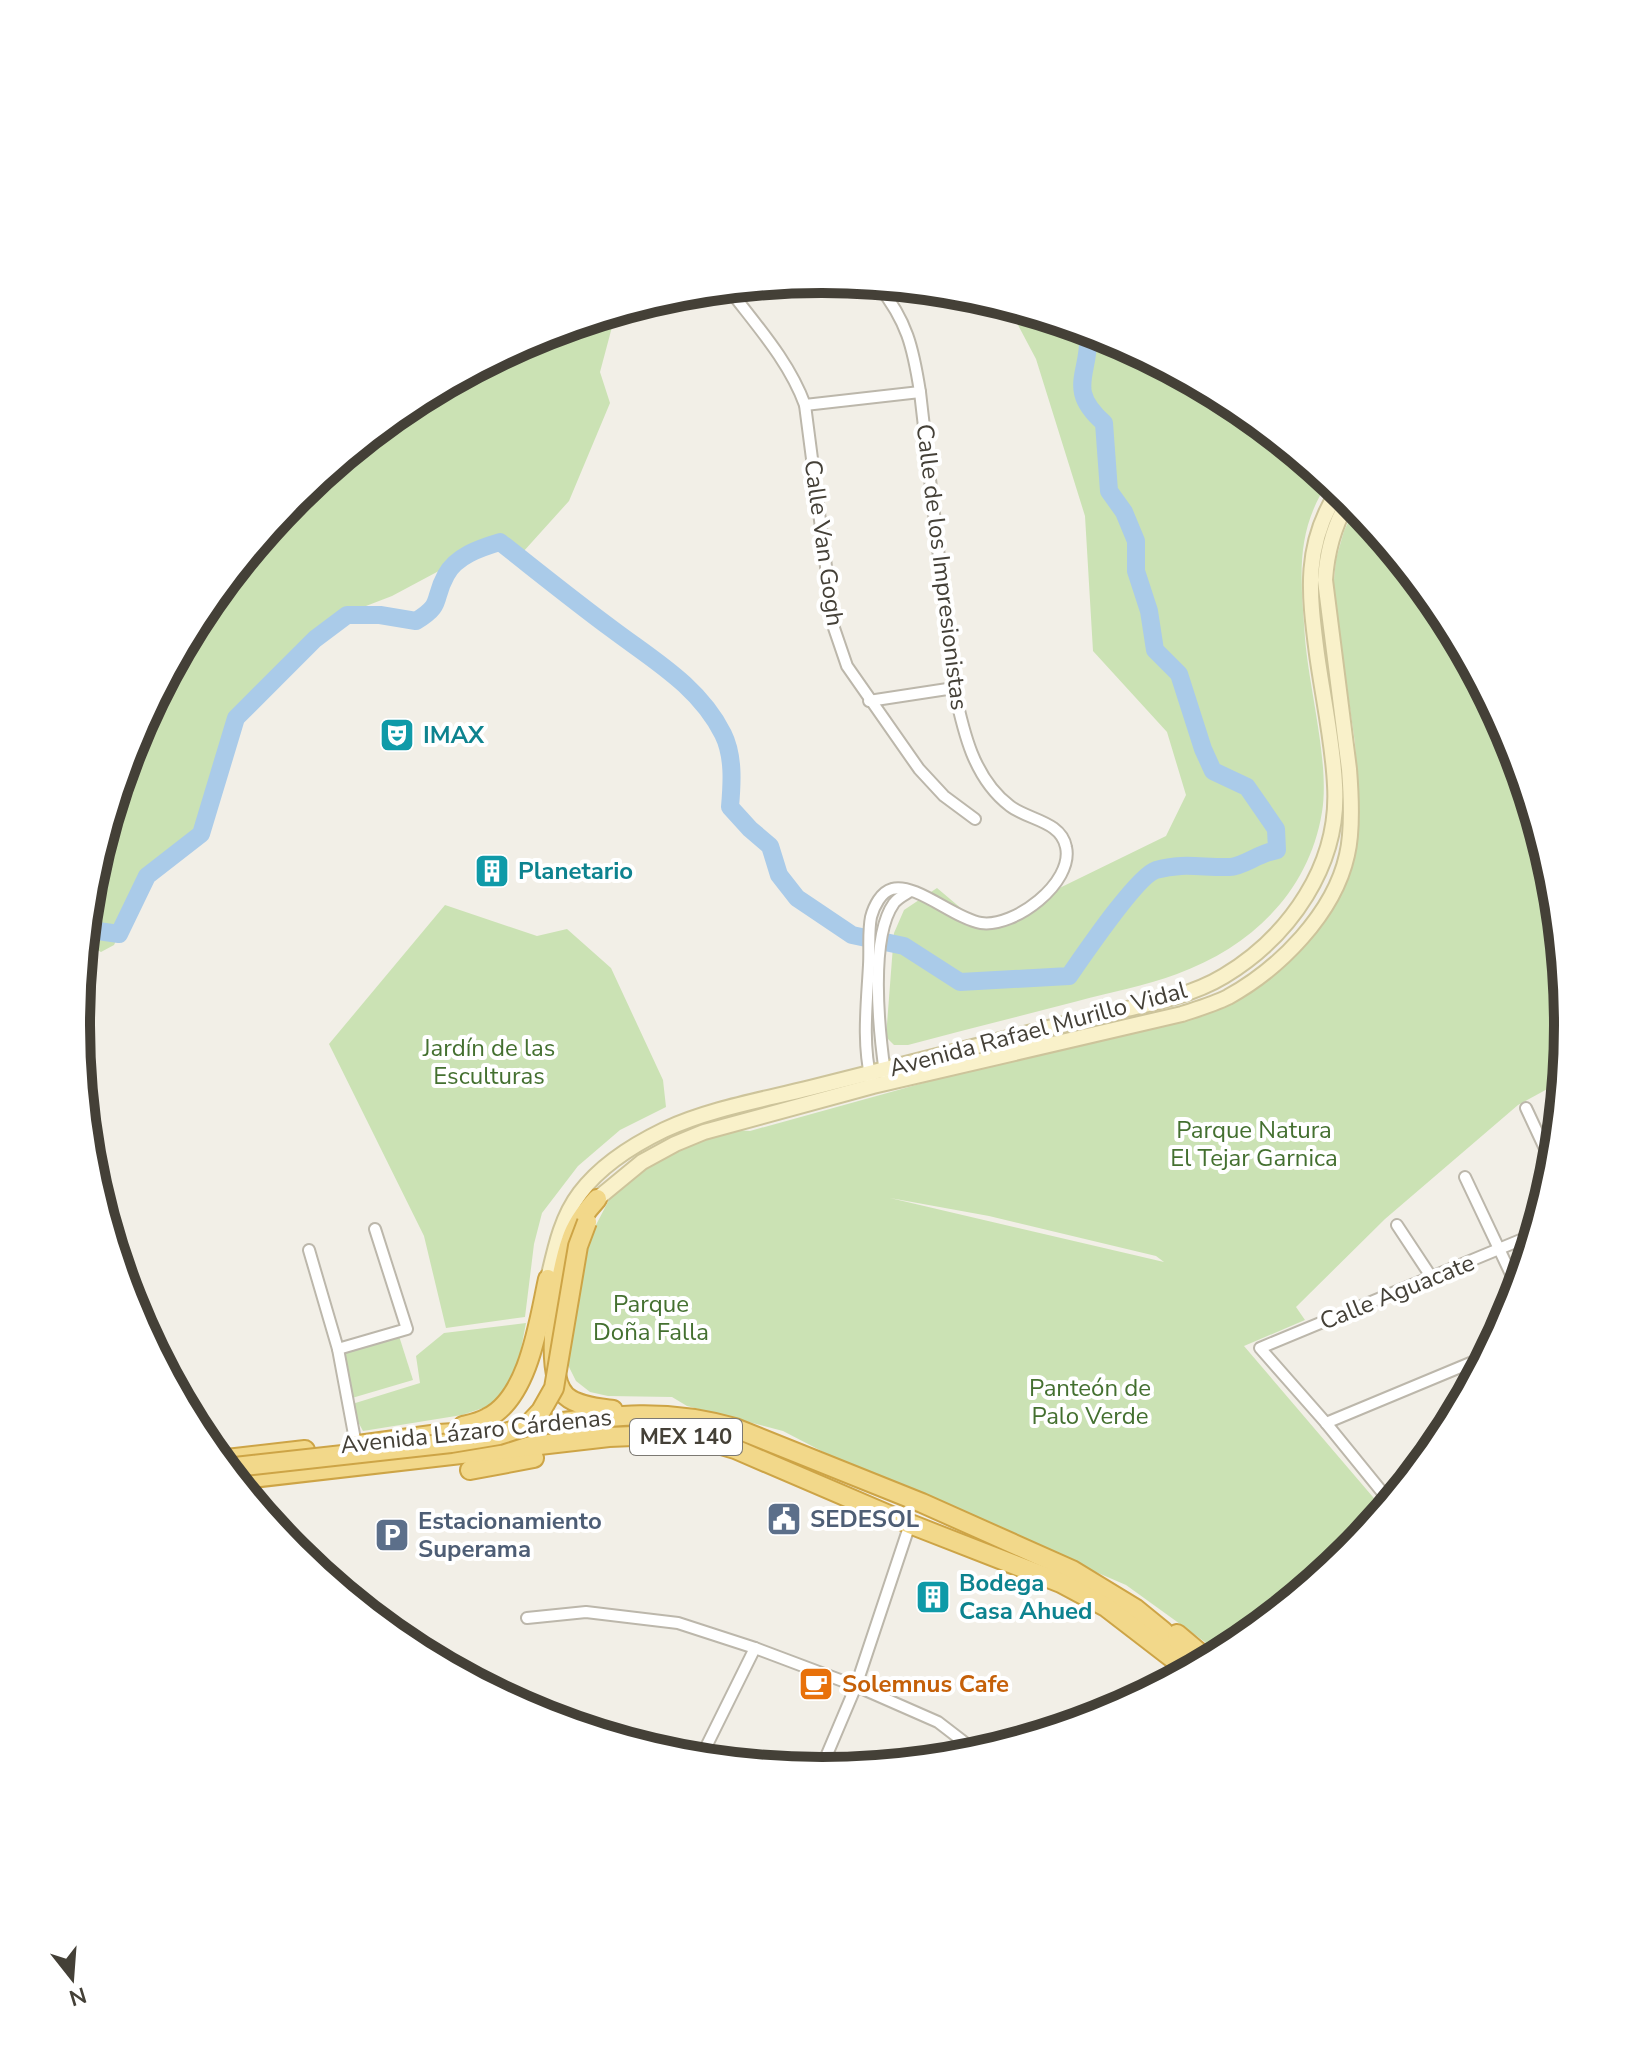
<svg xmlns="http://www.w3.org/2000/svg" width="1644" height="2050" viewBox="0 0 1644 2050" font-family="'Nunito Sans',sans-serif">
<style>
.green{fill:#cbe2b4;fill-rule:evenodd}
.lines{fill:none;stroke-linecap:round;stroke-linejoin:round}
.river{stroke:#aacbe9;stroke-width:18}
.minor-casing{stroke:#bcb7ab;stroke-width:14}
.secondary-casing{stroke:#cdc49b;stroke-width:18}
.trunk-casing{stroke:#cda446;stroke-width:22}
.minor{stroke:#fff;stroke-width:10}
.secondary{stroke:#f9f1ca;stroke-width:14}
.trunk{stroke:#f2d88a;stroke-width:18}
.trunk-bridge-casing{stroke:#cda446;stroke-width:22;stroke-linecap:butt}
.trunk-bridge{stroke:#f2d88a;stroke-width:18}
.labels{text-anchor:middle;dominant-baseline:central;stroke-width:8;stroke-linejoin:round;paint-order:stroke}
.shield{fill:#fff;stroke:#7c7973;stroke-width:2}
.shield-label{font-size:22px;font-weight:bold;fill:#444037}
.street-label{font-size:24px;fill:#444037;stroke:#fff}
.culture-label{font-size:24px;font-weight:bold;fill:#0d838f;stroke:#fff;text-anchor:start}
.park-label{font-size:24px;fill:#447030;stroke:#fff}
.service-label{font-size:24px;font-weight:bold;fill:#4e5e75;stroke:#fff;text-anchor:start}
.food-label{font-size:24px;font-weight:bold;fill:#c56008;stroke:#fff;text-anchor:start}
.rim{fill:none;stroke:#444037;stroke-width:10}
</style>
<rect width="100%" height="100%" fill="#f2efe7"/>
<g class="green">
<path d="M1008 306 1108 336 1237 405 1329 481C1294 532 1301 579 1305 638 1309 689 1330 764 1322 812 1309 892 1251 947 1177 974 1145 986 1110 992 1078 1001 1021 1016 965 1030 908 1045H894L886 1037 894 933 904 910 937 888 982 926 1166 836 1186 795 1167 732 1093 651 1085 516 1036 359Z"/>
<polygon points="616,312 600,372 610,403 569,501 523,552 469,548 450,565 392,596 340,616 311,641 293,671 238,713 226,743 222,794 205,814 199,840 173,865 135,889 128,915 114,945 101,952 84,942 90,879 133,739 202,610 295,497 408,404 537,336"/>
<path d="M1356 506 1443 611 1511 740 1554 880 1568 1025 1562 1081 1518 1105 1385 1219 1296 1307 1305 1320 1244 1346 1384 1510 1349 1553 1236 1646 1217 1656 1205 1642 1126 1585 860 1471 783 1431 687 1406 672 1397 608 1396 590 1392 576 1381 569 1367 567 1352 586 1244 610 1198 626 1183 677 1148 736 1130 750 1131 1230 998 1313 930 1352 847 1358 817 1355 743 1333 590 1336 559 1344 531ZM890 1198 989 1216 1156 1256 1164 1262Z"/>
<polygon points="445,905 537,936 567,929 611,968 663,1080 666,1107 620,1130 578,1166 542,1213 534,1244 525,1317 446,1328 424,1236 329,1044"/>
<polygon points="526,1323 517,1370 504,1401 462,1415 363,1431 349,1405 420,1383 416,1356 444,1333"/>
<polygon points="399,1336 413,1380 352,1398 343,1351"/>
</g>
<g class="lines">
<path class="river" d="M85 933 91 930 119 934 147 876 201 834 236 718 315 639 347 615H380L416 621C444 604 432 600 446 575 456 556 480 548 500 542 537 571 574 601 612 629 653 660 699 686 723 734 734 756 732 784 730 807L750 829 770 846 779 875 797 898 852 935 904 946 960 982 1069 976C1083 956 1137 876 1156 870 1183 862 1204 868 1230 867 1242 867 1259 853 1277 850L1276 829 1247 787 1213 771 1203 749 1179 674 1155 650 1149 611 1136 571V541L1124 512 1109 491 1104 423C1064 388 1092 373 1088 330"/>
<g class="minor-casing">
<g id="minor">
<path d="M728 288C756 325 789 361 805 405L834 628 847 666 919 769 944 796 975 819"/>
<polyline points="805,405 920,392"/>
<polyline points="869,701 954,688"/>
<path d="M885 1073C879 1031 869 938 894 903 898 898 904 895 909 892"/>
<path d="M871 1080C862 1042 867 1003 869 965 870 949 868 932 871 917 874 906 881 892 892 889 915 882 955 919 981 923 1014 928 1074 883 1066 847 1061 821 1028 820 1010 806 973 778 963 730 954 688L920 392C913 347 907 321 878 285"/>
<polyline points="1526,1108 1554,1168"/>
<polyline points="1465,1177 1518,1289"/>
<polyline points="1397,1225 1432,1278"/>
<polyline points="309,1250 338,1349 356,1445"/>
<polyline points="338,1349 407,1329 375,1229"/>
<polyline points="1326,1423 1487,1356"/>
<polyline points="1391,1503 1326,1423 1260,1348 1535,1234"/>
<polyline points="527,1618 586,1612 678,1623 755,1648 856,1686 938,1722 964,1742 973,1755"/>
<polyline points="700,1759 755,1648"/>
<polyline points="824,1761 840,1769"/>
<polyline points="820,1771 856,1686 910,1524"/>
</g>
</g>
<g class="secondary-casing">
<g id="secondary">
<path d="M597 1199 642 1162 675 1144 704 1132 873 1086 1182 1014C1197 1009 1214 1004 1228 997 1279 969 1334 914 1347 855 1353 830 1351 794 1349 769L1325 580C1327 550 1334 524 1350 498"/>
<path d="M548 1279C555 1249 561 1218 580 1193 601 1165 633 1145 664 1130 709 1109 762 1100 810 1088 904 1064 998 1040 1092 1017 1136 1006 1186 999 1224 976 1290 936 1340 865 1335 785 1333 742 1323 698 1317 654 1309 592 1303 545 1339 489"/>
</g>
</g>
<g class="trunk-casing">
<g id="trunk">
<path d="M597 1199C586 1211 576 1224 571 1240 560 1271 541 1373 566 1396 577 1406 599 1408 613 1410"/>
<path d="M463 1426C471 1424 480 1422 487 1418 529 1398 539 1320 548 1279"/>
<path d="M517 1428C597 1418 655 1405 735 1428L922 1503 1072 1570 1136 1609 1163 1631 1197 1667"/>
<polyline points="358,1445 439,1434 483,1431"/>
<polyline points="218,1460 305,1450"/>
<polyline points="470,1470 534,1458"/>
<polyline points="235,1480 609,1437 658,1435 701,1439 735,1449 910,1524 1061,1583 1106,1607 1180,1664"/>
<polyline points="1177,1634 1208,1660"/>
</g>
</g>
<use href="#minor" class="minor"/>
<use href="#secondary" class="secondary"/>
<use href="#trunk" class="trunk"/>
<g class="trunk-bridge-casing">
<polyline id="trunk-bridge" points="226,1468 451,1443 499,1435 527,1426 541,1411 554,1388 578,1246 587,1222"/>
</g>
<use href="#trunk-bridge" class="trunk-bridge"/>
</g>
<defs>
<g id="theatre-square" transform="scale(1.8)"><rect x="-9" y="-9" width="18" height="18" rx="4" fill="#0f9aa8" stroke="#fff"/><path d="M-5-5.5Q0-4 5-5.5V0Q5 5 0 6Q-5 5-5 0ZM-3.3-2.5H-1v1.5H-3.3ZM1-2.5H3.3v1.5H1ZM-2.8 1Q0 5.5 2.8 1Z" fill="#fff"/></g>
<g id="building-square" transform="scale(1.8)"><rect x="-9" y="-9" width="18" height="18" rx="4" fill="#0f9aa8" stroke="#fff"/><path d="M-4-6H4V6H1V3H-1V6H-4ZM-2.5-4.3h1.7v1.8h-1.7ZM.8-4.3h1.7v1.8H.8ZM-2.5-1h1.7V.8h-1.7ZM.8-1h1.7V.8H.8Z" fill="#fff"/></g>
<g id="civic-square" transform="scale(1.8)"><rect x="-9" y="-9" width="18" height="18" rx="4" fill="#5c6f8a" stroke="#fff"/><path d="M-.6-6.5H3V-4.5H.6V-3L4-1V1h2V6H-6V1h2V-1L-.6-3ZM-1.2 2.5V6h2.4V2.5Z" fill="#fff"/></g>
<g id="parking-square" transform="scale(1.8)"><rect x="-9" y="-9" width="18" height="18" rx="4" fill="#5c6f8a" stroke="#fff"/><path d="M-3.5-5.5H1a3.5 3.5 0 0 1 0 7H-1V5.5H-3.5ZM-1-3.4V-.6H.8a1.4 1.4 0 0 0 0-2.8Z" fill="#fff"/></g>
<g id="cafe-square" transform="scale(1.8)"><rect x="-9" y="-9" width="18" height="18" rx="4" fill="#e8710a" stroke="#fff"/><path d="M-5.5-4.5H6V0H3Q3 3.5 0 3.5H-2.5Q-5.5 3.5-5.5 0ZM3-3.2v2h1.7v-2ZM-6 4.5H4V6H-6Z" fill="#fff"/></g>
</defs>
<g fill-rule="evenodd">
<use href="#theatre-square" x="397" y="735"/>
<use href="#building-square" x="492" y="871"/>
<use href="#civic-square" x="784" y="1519"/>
<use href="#parking-square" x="392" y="1535"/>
<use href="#building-square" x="933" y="1597"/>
<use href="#cafe-square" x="816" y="1684"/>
</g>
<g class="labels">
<rect class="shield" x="630" y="1419" width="112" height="36" rx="6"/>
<g class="shield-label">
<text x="686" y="1437">MEX 140</text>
</g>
<g class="street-label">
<text transform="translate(824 543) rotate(82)">Calle Van Gogh</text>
<text transform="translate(942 567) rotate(83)">Calle de los Impresionistas</text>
<text transform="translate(1038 1029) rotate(-15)">Avenida Rafael Murillo Vidal</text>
<text transform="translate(1397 1292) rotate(-22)">Calle Aguacate</text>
<text transform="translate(476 1431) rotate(-6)">Avenida Lázaro Cárdenas</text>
</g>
<g class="culture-label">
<text x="423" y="735">IMAX</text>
<text x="518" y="871">Planetario</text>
<text x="959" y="1583">Bodega<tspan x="959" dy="28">Casa Ahued</tspan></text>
</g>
<g class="park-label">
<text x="489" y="1048">Jardín de las<tspan x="489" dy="28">Esculturas</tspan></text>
<text x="1254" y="1130">Parque Natura<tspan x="1254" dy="28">El Tejar Garnica</tspan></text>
<text x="651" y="1304">Parque<tspan x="651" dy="28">Doña Falla</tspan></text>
<text x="1090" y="1388">Panteón de<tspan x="1090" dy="28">Palo Verde</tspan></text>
</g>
<g class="service-label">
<text x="810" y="1519">SEDESOL</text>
<text x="418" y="1521">Estacionamiento<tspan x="418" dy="28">Superama</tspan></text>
</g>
<g class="food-label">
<text x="842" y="1684">Solemnus Cafe</text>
</g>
</g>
<path d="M0 0H1644V2050H0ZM90 1025a732 732 0 1 1 1464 0a732 732 0 1 1-1464 0Z" fill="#fff" fill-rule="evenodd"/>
<path class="rim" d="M90 1025a732 732 0 1 1 1464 0a732 732 0 1 1-1464 0Z"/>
<g transform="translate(72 1978) rotate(163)" stroke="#ffffff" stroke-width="6" paint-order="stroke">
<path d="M0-6L14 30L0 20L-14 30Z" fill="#444037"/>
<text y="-12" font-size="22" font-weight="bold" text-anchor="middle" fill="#444037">N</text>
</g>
</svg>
